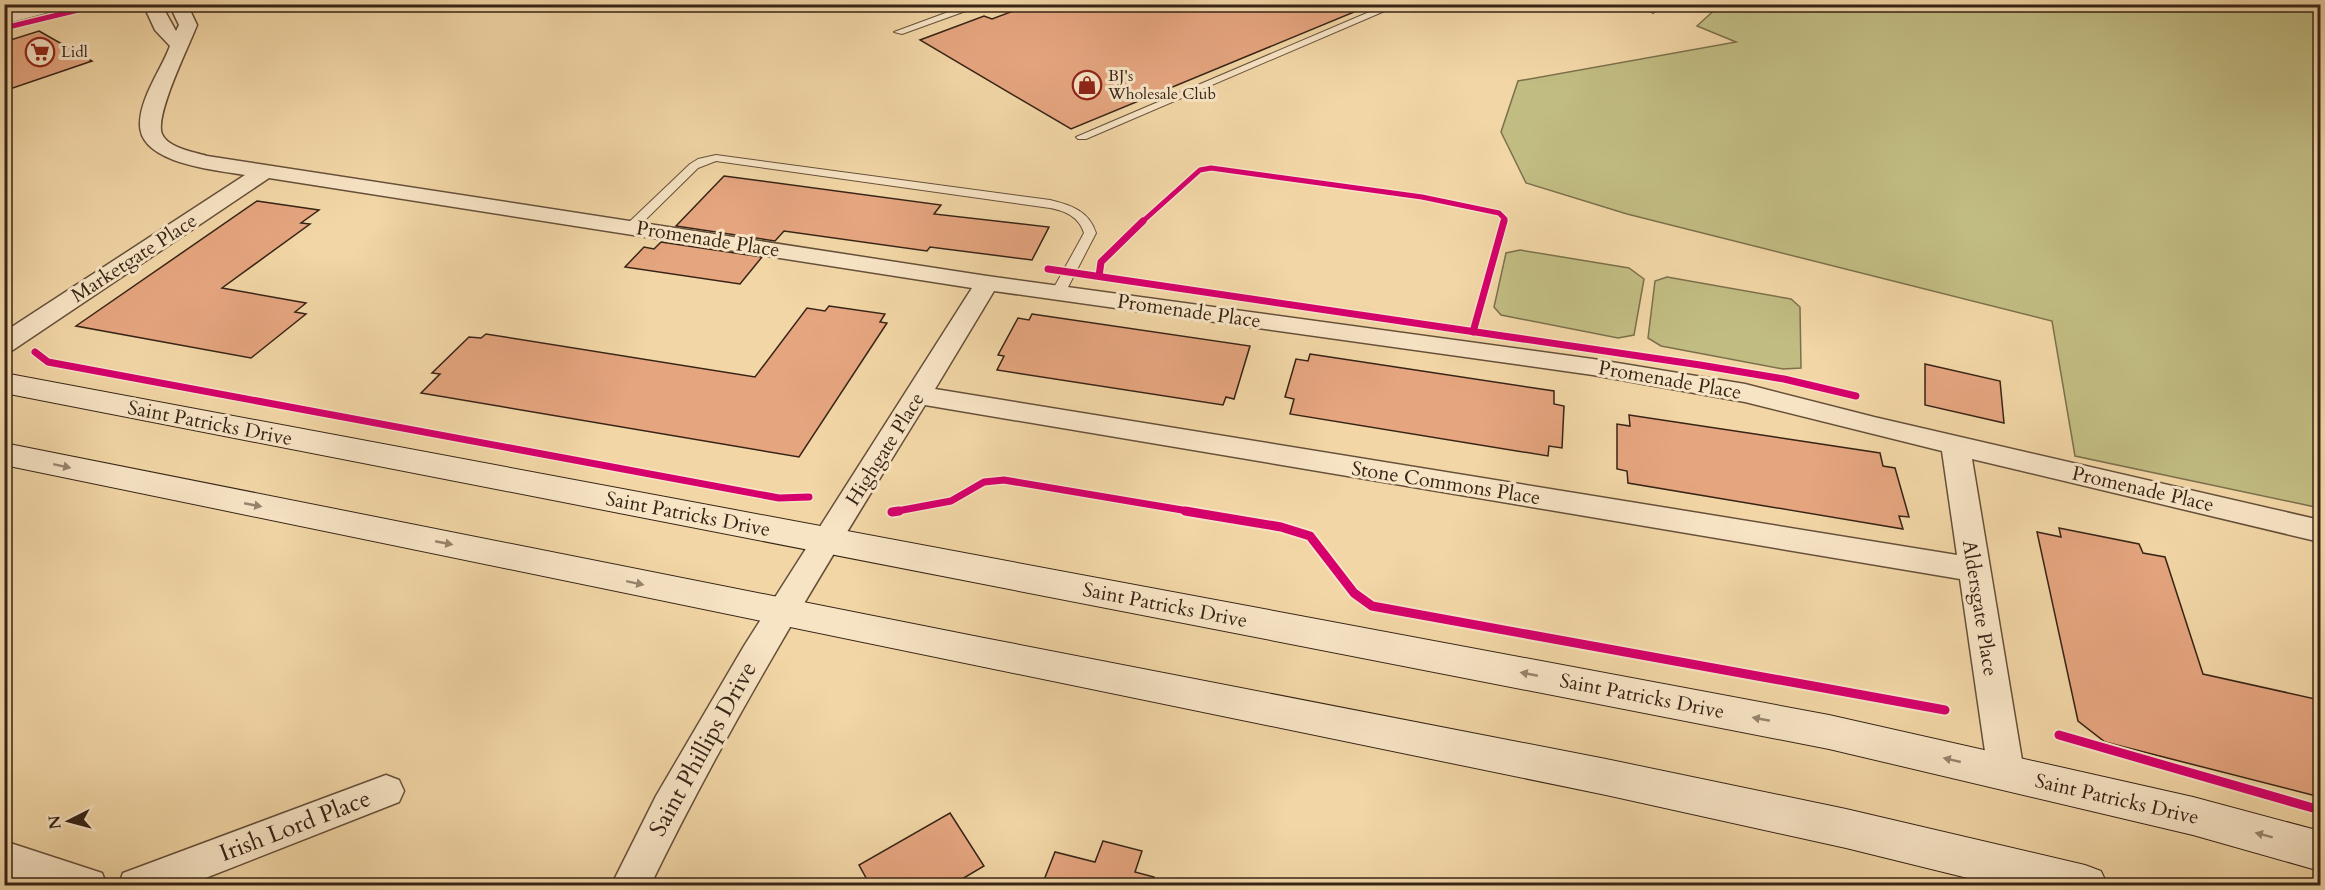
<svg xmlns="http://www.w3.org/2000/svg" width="2325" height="890" viewBox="0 0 2325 890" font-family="Cardo,serif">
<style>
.green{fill:#c1bc82;stroke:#7c704c;stroke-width:1.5}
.building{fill:#e5a57f;stroke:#372416;stroke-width:1.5}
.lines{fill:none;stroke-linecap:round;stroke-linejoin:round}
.service-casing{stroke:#66503a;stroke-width:2}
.minor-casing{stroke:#66503a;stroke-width:3}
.secondary-casing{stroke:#372416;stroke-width:2}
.service{fill:#f7e4c5;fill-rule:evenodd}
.minor{fill:#f7e4c5;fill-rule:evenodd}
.secondary{fill:#f7e4c5;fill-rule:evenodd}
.cycleway-far2-casing{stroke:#f7e4c5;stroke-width:8}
.cycleway-far1-casing{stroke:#f7e4c5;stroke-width:10}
.cycleway-casing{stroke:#f7e4c5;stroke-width:13}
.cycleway-far2{stroke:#d6006c;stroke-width:5}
.cycleway-far1{stroke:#d6006c;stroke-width:7}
.cycleway{stroke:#d6006c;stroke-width:9}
.oneway{fill:#97846e}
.labels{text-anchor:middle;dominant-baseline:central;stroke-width:6;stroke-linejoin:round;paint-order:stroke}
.far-poi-label{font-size:16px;fill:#372416;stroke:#f7e4c5;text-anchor:start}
.street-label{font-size:20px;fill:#372416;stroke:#f7e4c5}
.near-street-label{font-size:24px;fill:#372416;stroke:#f7e4c5}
</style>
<rect width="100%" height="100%" fill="#f2d6a6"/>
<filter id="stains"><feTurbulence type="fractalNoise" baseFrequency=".00333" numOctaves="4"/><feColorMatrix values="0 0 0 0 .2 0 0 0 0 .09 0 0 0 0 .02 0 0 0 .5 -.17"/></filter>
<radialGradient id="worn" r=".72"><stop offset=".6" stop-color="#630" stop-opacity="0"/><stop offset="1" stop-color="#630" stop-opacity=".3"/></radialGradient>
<g class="green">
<polygon points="1720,5 2320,5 2320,508 2075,456 2052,321 1627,214 1526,183 1501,132 1518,81 1736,42 1697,26"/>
<polygon points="1520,250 1629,268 1644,279 1634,335 1618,338 1501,315 1494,307 1506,253"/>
<polygon points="1667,277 1791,299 1800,307 1801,368 1783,369 1661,346 1648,338 1655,281"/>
</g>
<g class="building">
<polygon points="1032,4 1371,4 1371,5 1071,129 920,40 984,16 992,19"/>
<polygon points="39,31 92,61 4,91 4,42"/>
<polygon points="724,176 941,205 934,214 1049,227 1032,260 930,247 927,251 784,231 775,241 676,226"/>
<polygon points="257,201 319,210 301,223 310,224 222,288 306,303 295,312 306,314 251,358 76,326"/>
<polygon points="661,242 762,257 740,284 625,267 644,247 654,249"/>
<polygon points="829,306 885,314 880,322 887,323 799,457 421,393 440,374 432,373 469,337 481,338 486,334 755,377 807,308 825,311"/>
<polygon points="1032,314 1250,346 1234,399 1226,397 1223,405 997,370 1004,356 998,355 1018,318 1029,320"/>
<polygon points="1310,354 1554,391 1554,404 1564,406 1562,448 1549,446 1548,456 1290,414 1294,399 1285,397 1296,359 1308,361"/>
<polygon points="1925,364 2000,381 2004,423 1925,405"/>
<polygon points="1629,415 1880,453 1883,466 1895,468 1909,517 1899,516 1903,529 1628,483 1627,471 1617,469 1617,424 1630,426"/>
<polygon points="2059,528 2139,544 2143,553 2165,557 2203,674 2320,700 2320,797 2105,742 2078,721 2037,532 2061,537"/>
<polygon points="950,813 984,866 952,885 870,885 859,865"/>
<polygon points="1103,841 1142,851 1135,872 1154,877 1153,885 1042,885 1055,852 1095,862"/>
</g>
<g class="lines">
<g class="service-casing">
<g id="service">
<polygon points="970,4 985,4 902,34 894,32"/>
<polygon points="1388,4 1401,4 1086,139 1078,139 1076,137"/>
<polygon points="1653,4 1663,4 1653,13 1648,10"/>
<path d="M716 155 1050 200C1071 205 1089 211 1096 233L1065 293 1058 297 1051 293 1084 233C1079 217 1066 211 1050 208L716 161 698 168 635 230H627V224L690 164 698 159Z"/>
</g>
</g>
<g class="minor-casing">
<g id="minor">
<path d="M143 4H161L176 31 179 25 169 4H187L197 25C189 46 154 116 162 134 168 148 194 152 207 156L987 276 1593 359 1745 384 1874 417 2320 520V542L1972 459 2024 772 2019 783 2006 788 1993 783 1988 772 1960 579 925 405C828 562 731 719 650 886H611L656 796 744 646 972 288 269 178 13 350 4 352V332L245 175C217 170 139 164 140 124 140 98 161 70 170 46L155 30ZM994 291 1593 375 1745 402 1942 451 1957 555 935 389Z"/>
<polygon points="386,775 399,780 404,791 399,802 185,886 118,886 123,873"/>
<polygon points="4,841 102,873 107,886 33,886 4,876"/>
</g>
</g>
<g class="secondary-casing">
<g id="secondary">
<polygon points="32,4 69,4 66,8 4,24 4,12"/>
<polygon points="4,373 1829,715 2193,797 2320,831 2320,871 2193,835 1829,749 4,393"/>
<polygon points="4,443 984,638 1606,759 1846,809 2085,865 2101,871 2108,886 2000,886 1846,848 1606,795 4,465"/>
</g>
</g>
<use href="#service" class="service"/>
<use href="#minor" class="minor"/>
<use href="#secondary" class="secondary"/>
<g class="cycleway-far2-casing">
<g id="cycleway-far2">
<polyline points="4,28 103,4"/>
<polyline points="1142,222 1200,170 1211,168 1422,197 1499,213 1505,219 1504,222"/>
</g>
</g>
<g class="cycleway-far1-casing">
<g id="cycleway-far1">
<polyline points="1048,269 1700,365 1784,379 1856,396"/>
<polyline points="1099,276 1101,262 1143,221"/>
<polyline points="1473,332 1504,221"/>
<polyline points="35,352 48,362 779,498 809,497"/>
<polyline points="892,512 951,501 984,482 1004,480 1194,512"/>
</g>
</g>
<g class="cycleway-casing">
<g id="cycleway">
<polyline points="1185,511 1281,527 1310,536 1354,593 1372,606 1945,710"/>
<polyline points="892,512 899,511"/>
<polyline points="2059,735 2320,810"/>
</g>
</g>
<use href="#cycleway-far2" class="cycleway-far2"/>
<use href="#cycleway-far1" class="cycleway-far1"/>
<use href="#cycleway" class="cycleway"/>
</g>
<defs><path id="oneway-solid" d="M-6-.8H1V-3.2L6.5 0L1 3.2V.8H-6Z" transform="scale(1.5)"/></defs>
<g class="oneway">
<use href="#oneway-solid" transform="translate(62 466) rotate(12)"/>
<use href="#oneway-solid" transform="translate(253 505) rotate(11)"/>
<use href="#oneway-solid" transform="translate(444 543) rotate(11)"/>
<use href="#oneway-solid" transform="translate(635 583) rotate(12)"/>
<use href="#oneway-solid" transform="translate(1529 674) rotate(-169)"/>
<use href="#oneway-solid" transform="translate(1761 719) rotate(-169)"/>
<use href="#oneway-solid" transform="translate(1952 760) rotate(-167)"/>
<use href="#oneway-solid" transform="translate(2264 835) rotate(-165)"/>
</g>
<defs>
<g id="supermarket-ring" transform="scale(1.5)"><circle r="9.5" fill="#f7e4c5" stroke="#8f2418" stroke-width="1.5"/><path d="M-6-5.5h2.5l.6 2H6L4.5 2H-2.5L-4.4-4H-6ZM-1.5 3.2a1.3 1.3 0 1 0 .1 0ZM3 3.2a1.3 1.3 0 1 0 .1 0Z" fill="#8f2418"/></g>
<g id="shop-ring" transform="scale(1.5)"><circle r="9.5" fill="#f7e4c5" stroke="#8f2418" stroke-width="1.5"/><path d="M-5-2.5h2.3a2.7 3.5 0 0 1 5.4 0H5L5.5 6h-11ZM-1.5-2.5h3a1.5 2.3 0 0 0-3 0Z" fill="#8f2418"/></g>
</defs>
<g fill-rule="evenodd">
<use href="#supermarket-ring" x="40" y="52"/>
<use href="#shop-ring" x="1087" y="85"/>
</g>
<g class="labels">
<g class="far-poi-label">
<text x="61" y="52">Lidl</text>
<text x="1108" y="76">BJ's<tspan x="1108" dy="18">Wholesale Club</tspan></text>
</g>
<g class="street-label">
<text transform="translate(708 239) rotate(9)">Promenade Place</text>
<text transform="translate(134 258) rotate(-33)">Marketgate Place</text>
<text transform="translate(1189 311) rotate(8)">Promenade Place</text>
<text transform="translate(1670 380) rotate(10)">Promenade Place</text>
<text transform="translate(210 423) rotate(11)">Saint Patricks Drive</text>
<text transform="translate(885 449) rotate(-58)">Highgate Place</text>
<text transform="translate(1446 483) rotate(9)">Stone Commons Place</text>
<text transform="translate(2143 489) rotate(13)">Promenade Place</text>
<text transform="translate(688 514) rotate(11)">Saint Patricks Drive</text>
<text transform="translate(1165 605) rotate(11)">Saint Patricks Drive</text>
<text transform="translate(1980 608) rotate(81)">Aldersgate Place</text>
<text transform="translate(1642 696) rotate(11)">Saint Patricks Drive</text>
<text transform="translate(2117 799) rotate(13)">Saint Patricks Drive</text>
</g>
<g class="near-street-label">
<text transform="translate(703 749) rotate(-61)">Saint Phillips Drive</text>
<text transform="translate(295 826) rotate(-21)">Irish Lord Place</text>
</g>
</g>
<rect width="2325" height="890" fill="none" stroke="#f2d6a6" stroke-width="24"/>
<rect x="6" y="6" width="2313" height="878" fill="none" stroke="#372416" stroke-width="3"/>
<rect x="12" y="12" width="2301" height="866" fill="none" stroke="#372416" stroke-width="1.5"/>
<g transform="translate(69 821) rotate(264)" stroke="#f7e4c5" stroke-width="4.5" paint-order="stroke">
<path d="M0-4.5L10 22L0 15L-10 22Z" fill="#372416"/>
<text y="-9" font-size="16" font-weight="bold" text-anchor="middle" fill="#372416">N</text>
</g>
<rect width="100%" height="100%" filter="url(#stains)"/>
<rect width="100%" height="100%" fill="url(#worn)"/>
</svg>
